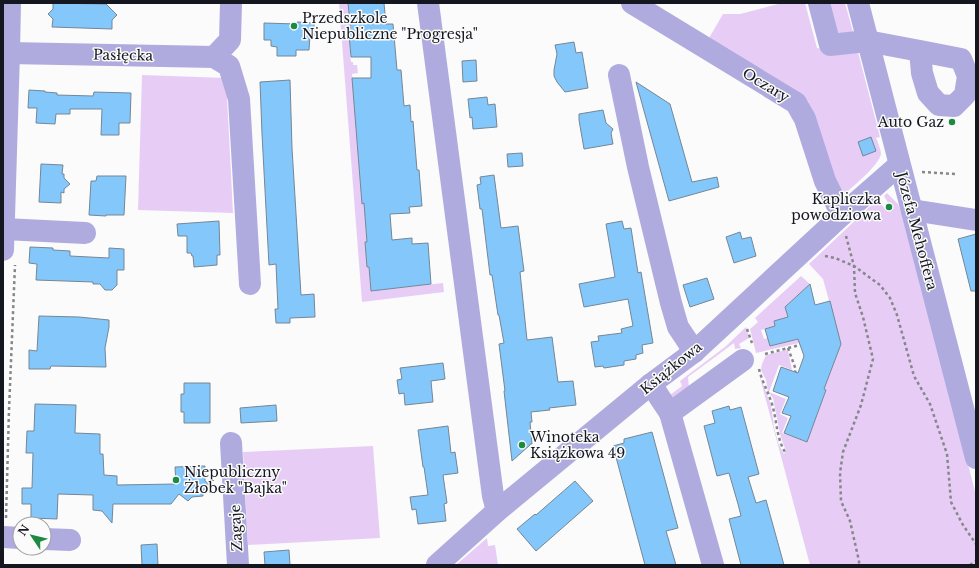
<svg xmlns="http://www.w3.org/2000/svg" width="979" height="568" viewBox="0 0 979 568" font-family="'Libre Baskerville',serif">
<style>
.green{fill:#e7cdf6}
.building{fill:#83c7fb;stroke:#748797}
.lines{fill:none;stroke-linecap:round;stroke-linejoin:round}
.path{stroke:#86878b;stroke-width:2.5;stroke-dasharray:3 3;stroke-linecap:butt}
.minor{stroke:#b0abde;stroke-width:22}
.poi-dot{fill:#1e8a41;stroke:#fbfbfb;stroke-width:1.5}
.labels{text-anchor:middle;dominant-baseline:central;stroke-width:3;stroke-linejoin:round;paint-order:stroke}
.poi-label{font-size:14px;fill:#14171f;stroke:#fbfbfb;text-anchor:start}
.street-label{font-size:14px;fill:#14171f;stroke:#fbfbfb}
</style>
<rect width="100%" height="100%" fill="#fbfbfb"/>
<g class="green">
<polygon points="339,3 352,3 348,4 351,33 349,34 350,42 351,42 350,54 351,62 353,62 353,65 357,65 358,73 352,74 362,203 364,203 364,207 368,207 365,215 367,242 365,242 367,267 369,267 369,270 371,291 443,283 444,292 362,302"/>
<path d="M782 3H805L817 48 849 54 858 52 880 137 876 138C878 142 880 148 881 153 881 164 850 189 841 197L808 101 709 38 723 14H740Z"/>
<polygon points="827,3 845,3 853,32 836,37"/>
<polygon points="142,75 226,78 233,213 138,210"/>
<polygon points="887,193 898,204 905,221 976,495 976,565 810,565 759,374 771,405 774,427 778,442 782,451 784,454 786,450 784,446 780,434 773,398 768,392 766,380 761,370 762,364 766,355 786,350 788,351 792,370 779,365 769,392 786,399 780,414 788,418 782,433 807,442 826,390 824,389 841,344 823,279 809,264 879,198 881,204 887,211 891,208 884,196"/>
<polygon points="801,276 810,284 785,307 788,317 774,321 775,326 761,330 764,339 768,338 770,346 798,339 799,343 756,353 750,329 758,322 755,318"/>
<polygon points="746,327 749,338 739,344 741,348 735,349 734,343 688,377 689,388 674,398 670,395 682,386 680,381 725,347"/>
<polygon points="373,446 380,538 248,545 243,452"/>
<polygon points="487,538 488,546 495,545 498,565 456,565"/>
</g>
<g class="building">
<polygon points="53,3 106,4 117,15 112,20 112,29 52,27 53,19 48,14 53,9"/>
<polygon points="348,3 384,3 386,24 393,24 397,70 401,70 404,106 410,105 411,122 413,121 417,170 419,170 422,206 409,207 410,213 390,214 392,240 412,238 412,244 428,243 431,284 371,291 369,267 367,267 365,242 367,242 364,203 362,204 352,78 371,78 371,57 351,57 349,34 351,33"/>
<polygon points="297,22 314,23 314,36 310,36 309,50 296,50 296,56 277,56 277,47 271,46 271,40 264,40 264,23 297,24"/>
<polygon points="574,42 576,53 582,52 588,88 565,92 557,82 554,76 554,70 557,54 555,45"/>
<polygon points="476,60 477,81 463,82 462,61"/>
<polygon points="290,80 292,148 301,295 314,294 315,317 290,318 290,323 276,323 275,309 278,309 276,264 269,265 262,134 260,82"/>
<polygon points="636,82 670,104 692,182 717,177 719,187 669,201"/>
<polygon points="29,90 45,91 45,92 57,93 57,95 93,96 94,92 131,93 130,123 119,123 119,135 101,135 102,109 70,109 70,114 56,114 55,124 36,123 37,108 28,108"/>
<polygon points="487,97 488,105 495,104 497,127 473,129 472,117 470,118 468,99"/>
<polygon points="603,110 606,123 613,129 611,133 613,144 584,149 579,120 579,114"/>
<polygon points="871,137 876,151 863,156 858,142"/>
<polygon points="522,153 523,166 508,167 507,154"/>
<polygon points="41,164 63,165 62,174 64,174 64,178 70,184 64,189 64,193 61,192 61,203 39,202"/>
<polygon points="494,175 501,228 518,226 524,271 520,272 527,340 552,337 558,382 573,381 576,405 549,408 550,410 531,412 532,422 530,422 532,444 530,444 530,445 512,461 504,391 505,391 499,344 504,343 499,315 498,315 492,275 490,275 482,209 480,209 477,185 481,184 480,177"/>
<polygon points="97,176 126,176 124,215 106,215 106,216 89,215 91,181 96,181"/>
<polygon points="219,221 220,255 217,255 217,265 194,267 193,256 192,256 191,253 187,253 187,236 178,236 177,224"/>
<polygon points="622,221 624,229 631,228 638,273 641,272 653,343 642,345 643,353 636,355 636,359 624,361 624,365 604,368 603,366 595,367 591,342 599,341 598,336 622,333 621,329 633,326 628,299 584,307 579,284 615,277 606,224"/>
<polygon points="740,232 742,239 751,237 756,256 734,263 726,237"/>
<polygon points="976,234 976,291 971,291 958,239"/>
<polygon points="30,247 53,248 53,250 70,251 70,256 109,258 109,248 124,249 124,270 117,270 117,285 112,290 105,290 100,284 93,284 93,282 36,280 37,264 29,263"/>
<polygon points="707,278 714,299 690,307 683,285"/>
<polygon points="810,284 815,305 830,301 841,344 824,389 826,390 807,442 784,433 791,416 782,413 789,397 773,391 781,367 798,373 804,356 798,339 770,346 765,329 775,326 774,321 788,317 785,307"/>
<polygon points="39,316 79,317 109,320 109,327 105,348 106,367 51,366 50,369 29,369 29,350 37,351"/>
<polygon points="443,363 445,379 431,381 433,402 405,405 404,393 399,394 397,380 402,379 400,368"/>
<polygon points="184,383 210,383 210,423 184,423 184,412 181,412 181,394 184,394"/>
<polygon points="35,404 76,405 75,433 100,434 100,454 103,454 104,475 117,476 117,485 176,484 175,467 205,466 205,481 209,484 203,491 203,496 192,497 188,501 179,494 171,504 113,504 112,523 102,511 93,510 93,495 58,494 57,519 31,518 31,504 22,504 22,488 32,488 33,453 26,453 27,431 34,431"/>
<polygon points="276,405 277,421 241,423 240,408"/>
<polygon points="729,406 730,410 741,407 759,474 748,477 756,503 766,500 784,565 741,565 729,519 741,516 738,504 729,473 717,476 704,426 715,423 712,411"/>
<polygon points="448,426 451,453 455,452 458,473 443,475 447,503 444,504 446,521 418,524 416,509 412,510 410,497 428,495 424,467 423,467 418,430"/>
<polygon points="652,432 678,528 666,531 676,565 645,565 613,446 624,443 624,439"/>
<polygon points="575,481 593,501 536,551 517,529 535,514 536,515"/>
<polygon points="157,544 158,565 142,565 141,545"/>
<polygon points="289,550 290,565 265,565 264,552"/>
</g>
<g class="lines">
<g class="path">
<polyline points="922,172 955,174"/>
<polyline points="846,236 854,266 855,293 863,317 873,359 861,405 843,452 840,473 841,501 850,521 859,561 859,565"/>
<polyline points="825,256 835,258 854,266 880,285 890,298 897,315 914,376 930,404 947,454 951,502 963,525 976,544"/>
<polyline points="747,329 752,343"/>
<polyline points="788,348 796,370 795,372"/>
<polyline points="765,354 800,345"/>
<path d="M759 369C762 381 768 392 772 404 777 420 776 437 785 452"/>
<polyline points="6,518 9,410 15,265"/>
<polyline points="970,565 976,561"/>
</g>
<g class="minor">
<polyline points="428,3 493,496 497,511"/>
<polyline points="632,3 796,103 805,119 825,181 837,205 843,214"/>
<polyline points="819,3 830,45 867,41 920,51 922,73 928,93 939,105 954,106 965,95 968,76 961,59 920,51"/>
<polyline points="858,3 976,458"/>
<polyline points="9,53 214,57 230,40 231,3"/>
<polyline points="214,57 229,66 239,99 250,284"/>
<polyline points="619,75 638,167 671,303 678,327 688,342 694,352"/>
<polyline points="912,210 976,220"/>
<polyline points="4,229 85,233"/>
<polyline points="3,250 9,53 10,3"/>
<polyline points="651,384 662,401 670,413 713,565"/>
<polyline points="670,413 743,360"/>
<polyline points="231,443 238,565"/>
<polyline points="3,537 20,538"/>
<polyline points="44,539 70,540"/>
<polyline points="437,565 497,511 651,384 694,352 843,214 899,165"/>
</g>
</g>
<g class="poi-dot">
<circle cx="294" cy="26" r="4"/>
<circle cx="952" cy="122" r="4"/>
<circle cx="889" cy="207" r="4"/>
<circle cx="522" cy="445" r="4"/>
<circle cx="176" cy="480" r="4"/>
</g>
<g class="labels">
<g class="poi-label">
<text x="302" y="18">Przedszkole<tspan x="302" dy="16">Niepubliczne "Progresja"</tspan></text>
<text x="944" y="122" text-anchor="end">Auto Gaz</text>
<text x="881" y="199" text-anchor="end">Kapliczka<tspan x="881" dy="16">powodziowa</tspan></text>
<text x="530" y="437">Winoteka<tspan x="530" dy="16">Książkowa 49</tspan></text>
<text x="184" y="472">Niepubliczny<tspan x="184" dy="16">Żłobek "Bajka"</tspan></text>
</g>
<g class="street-label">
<text transform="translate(123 55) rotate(1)">Pasłęcka</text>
<text transform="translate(766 85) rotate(31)">Oczary</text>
<text transform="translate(917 231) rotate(75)">Józefa Mehoffera</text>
<text transform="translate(671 368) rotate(-39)">Książkowa</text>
<text transform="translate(236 528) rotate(-93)">Zagaje</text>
</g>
</g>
<rect width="979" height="568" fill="none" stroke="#14171f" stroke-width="8"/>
<g transform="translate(32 536) rotate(305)"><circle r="19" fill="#fbfbfb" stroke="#9fa0a3"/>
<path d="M0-3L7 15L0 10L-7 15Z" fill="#1e8a41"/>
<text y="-6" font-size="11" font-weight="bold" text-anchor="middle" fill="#14171f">N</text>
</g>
</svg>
